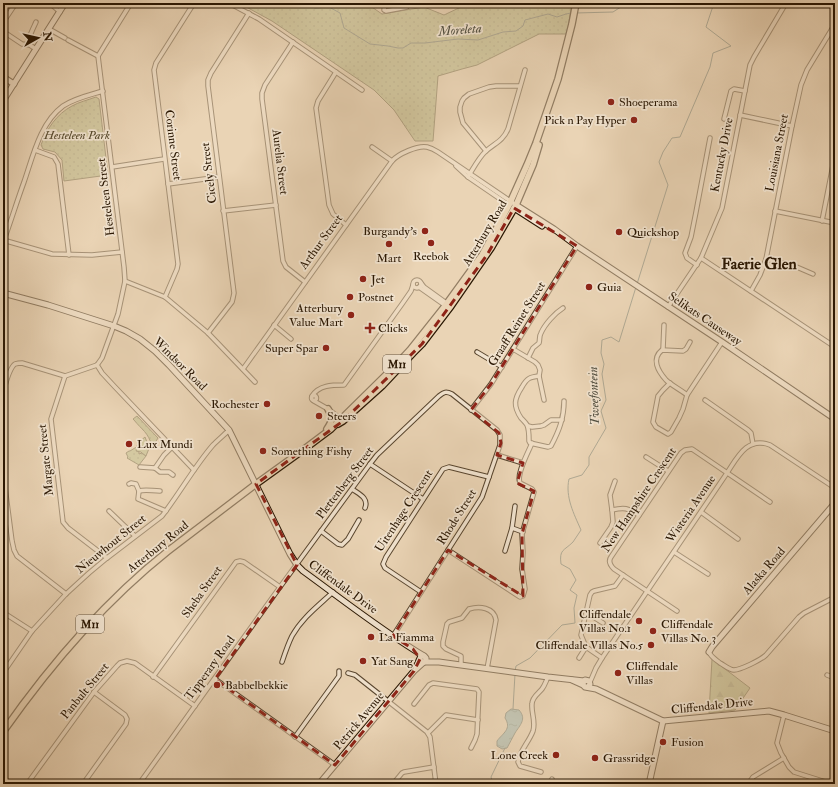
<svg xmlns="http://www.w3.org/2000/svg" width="838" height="787" viewBox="0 0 838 787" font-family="'IM FELL Double Pica',serif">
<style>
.green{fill:url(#green-dots);stroke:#726946}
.forest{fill:url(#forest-firs);stroke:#726946}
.water{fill:url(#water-ripples);stroke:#6c776d}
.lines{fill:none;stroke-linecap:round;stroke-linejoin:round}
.stream{stroke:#6c776d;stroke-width:1}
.street-casing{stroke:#59462f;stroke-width:5.5}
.secondary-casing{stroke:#291602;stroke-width:7}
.primary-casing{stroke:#291602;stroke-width:8}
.street{stroke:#f1e3cf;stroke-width:3.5}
.secondary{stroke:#f1e3cf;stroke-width:5}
.primary{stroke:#ead4b5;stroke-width:5.5}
.marked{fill:none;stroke:#8f2418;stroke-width:3;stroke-dasharray:8 5;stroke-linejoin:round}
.poi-dot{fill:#8f2418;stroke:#f1e3cf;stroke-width:1.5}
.labels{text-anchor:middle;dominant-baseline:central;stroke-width:3.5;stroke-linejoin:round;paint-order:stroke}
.shield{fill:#f1e3cf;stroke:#655440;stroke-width:1}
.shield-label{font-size:11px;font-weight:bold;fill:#291602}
.poi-label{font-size:12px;fill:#291602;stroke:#f1e3cf;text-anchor:start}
.park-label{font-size:12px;font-style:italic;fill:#55482b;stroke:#f1e3cf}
.street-label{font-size:12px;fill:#291602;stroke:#f1e3cf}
.water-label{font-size:13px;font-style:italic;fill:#504e40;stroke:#f1e3cf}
.district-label{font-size:16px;font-weight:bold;fill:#291602;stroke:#f1e3cf}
</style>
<defs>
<pattern id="green-dots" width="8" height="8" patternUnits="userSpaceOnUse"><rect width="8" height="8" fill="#bbbc8a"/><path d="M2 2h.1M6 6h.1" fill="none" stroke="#a1a175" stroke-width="1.8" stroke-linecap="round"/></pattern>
<pattern id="forest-firs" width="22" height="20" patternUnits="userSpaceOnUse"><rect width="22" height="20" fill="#bbbc8a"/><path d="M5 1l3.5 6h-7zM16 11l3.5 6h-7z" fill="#a1a175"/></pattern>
<pattern id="water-ripples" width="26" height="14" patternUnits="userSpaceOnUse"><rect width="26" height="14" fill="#99b7b4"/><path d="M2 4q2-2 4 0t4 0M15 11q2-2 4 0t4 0" fill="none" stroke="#7d9490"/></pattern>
</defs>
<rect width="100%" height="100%" fill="#ead4b5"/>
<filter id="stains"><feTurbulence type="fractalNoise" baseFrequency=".005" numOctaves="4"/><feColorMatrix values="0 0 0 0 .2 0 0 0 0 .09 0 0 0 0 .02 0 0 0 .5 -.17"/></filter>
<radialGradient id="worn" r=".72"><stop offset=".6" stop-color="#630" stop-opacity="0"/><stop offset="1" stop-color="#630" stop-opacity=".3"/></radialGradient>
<g class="green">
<polygon points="239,3 366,3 382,14 424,7 444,15 461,7 506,3 572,3 567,34 539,34 477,65 462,69 438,76 433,141 415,141 394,110 374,90 272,21"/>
<path d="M96 97 99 99 108 175 64 181 62 160 55 152 43 149 41 145C47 128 57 114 72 106 79 102 88 100 96 97Z"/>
<path d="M137 416 158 438 153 446H152C148 432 142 430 134 420L133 419Z"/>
<polygon points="138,446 136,450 139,452 139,454 142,453 146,456 139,465 127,458 128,457 126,453 129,451 130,451"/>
</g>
<g class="forest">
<polygon points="145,437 148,445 151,443 152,446 150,446 146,456 142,453 141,452 136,451 138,447 137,445 140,443 139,442"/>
<polygon points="712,659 750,688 735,710 709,713"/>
</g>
<path class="water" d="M511 709 519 710C527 719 520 725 515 733 512 738 510 743 507 748L502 749 497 746V741C503 733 512 729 505 718L506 713Z"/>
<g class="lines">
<g class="stream">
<polyline points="304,3 315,8 329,7 340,13 344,28 370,44 388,46 398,48 403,48 411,43 425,43 458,39 478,40 503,32 516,31 523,26 525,20 548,14 557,17 566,14 571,13"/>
<polyline points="576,13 613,12 627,3"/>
<polyline points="637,284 668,185 659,162 663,152 672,138 680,137 710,67 713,53 731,46 706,27 714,3"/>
<path d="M515 671 516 666 530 658 562 625 575 623 574 608 577 595 570 590 576 580 570 569 561 564C559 549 564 551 573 542 576 538 578 534 581 530 574 514 565 497 569 479L582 475 589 465V457L606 428 601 411 606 400 602 374 604 364 601 353 602 340 611 337 619 342 636 287"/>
<polyline points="513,709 515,674"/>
<polyline points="493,784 491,777 505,748"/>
</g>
<g class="street-casing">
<g id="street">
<polyline points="51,3 52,5 60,12"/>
<polyline points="229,3 259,19 362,90"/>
<polyline points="385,3 384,10 386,11 407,7 408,3"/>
<path d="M36 22C34 27 26 41 30 45 31 46 36 49 36 49"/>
<polyline points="3,24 4,21 16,3"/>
<polyline points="3,26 4,32 22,44 30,45"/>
<polyline points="49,29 65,38"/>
<polyline points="68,40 98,56"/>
<polyline points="293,42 265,85 262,93 262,99 283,261 286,267 305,282"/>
<polyline points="336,72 318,101 316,108 329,205 333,214 346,225"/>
<polyline points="740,115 792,126"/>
<polyline points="724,119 731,91 734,89 745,91"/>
<polyline points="372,147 392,161"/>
<polyline points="35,150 54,157 58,164 69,255"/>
<polyline points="486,151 463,123 460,112 460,107 462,101 464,98 469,94 489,87 496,86 520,86"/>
<polyline points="456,166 468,177 509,205"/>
<polyline points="112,167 164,159"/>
<path d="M468 177C473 169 479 157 486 151 495 143 503 141 508 129L525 70"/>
<polyline points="168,184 219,177"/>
<polyline points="223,211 276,205"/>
<polyline points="775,211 835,223"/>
<polyline points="822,221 835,155"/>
<polyline points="3,240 52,254 92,255 122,252"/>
<path d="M4 240C11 221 17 201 24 182 33 156 40 123 63 106 75 98 90 95 103 91"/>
<polyline points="701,258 835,347"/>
<polyline points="766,259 792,265 813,274"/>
<polyline points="697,265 687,258 685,253 691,237 696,212 710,138"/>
<circle cx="417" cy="284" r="4"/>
<polyline points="125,281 165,297 208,333 255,382"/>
<polyline points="421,283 424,287 449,305"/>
<polyline points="419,287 446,306"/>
<polyline points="751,291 760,275 766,259 792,126 801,85 807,70 835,24"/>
<polyline points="165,297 177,269 178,264 154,70 156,63 194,3"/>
<polyline points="668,307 701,258 722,208 750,65 754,57 786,3"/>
<polyline points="274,325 291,339"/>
<polyline points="208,333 232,302 233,298 234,293 208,86 208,80 211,73 249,13"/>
<polyline points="513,349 535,362 538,365 540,370 539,376 544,400"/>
<polyline points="663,349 664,325"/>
<polyline points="477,352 502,367"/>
<path d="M528 358 533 348 539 343C540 340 539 336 541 333 545 324 555 313 563 308"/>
<polyline points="97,365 102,358 118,314 125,281 124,267 98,56 131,3"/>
<polyline points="97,365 102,373 115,387 194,470"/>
<path d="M243 369 392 161C398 154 418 145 427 147 431 148 435 150 438 152L516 205"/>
<polyline points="65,376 51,419 63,522 68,528 107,558"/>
<polyline points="65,376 97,365"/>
<path d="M539 376C530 377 527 378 522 387 514 399 513 406 521 418 523 420 526 423 527 425 529 429 529 436 529 441L530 443 548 447 551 446C559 431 564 418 564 401"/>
<polyline points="670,383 663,390 658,396 653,422 656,427 668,434 671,432 679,418 683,409 687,395 722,342"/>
<path d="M3 393C5 386 9 368 15 364 18 363 19 363 22 363L65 376"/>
<path d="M687 395C681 390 671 385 666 380 658 371 651 359 662 350L683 351 686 349 690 342"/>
<circle cx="314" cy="398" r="2.5"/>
<path d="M312 396C319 385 332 385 344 385L402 304 411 291 413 285"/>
<polyline points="705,400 748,430 751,433 753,444"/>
<polyline points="314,401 328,409 342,420"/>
<polyline points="471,410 491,384 577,246"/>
<polyline points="528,426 532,427 541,426 544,425 551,420 562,420"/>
<polyline points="497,455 523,463"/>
<polyline points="646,457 668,471"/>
<polyline points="370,464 423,499"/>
<polyline points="140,467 155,468 164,455 172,447"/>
<polyline points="155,468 160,472 169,472 173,475"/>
<polyline points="3,472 12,541 14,550 17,556 66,594"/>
<polyline points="129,484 131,483 136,484 139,491 138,499 166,511"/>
<path d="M352 489C359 494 369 498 365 508"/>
<path d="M139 491C146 489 152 491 160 491"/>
<polyline points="612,510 610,495 615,481"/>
<polyline points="109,511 135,536"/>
<polyline points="701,512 738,539"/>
<polyline points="512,528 515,506"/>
<polyline points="321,531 338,544 342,545 348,539 359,520"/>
<path d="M600 543 611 527 613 522 612 510C625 507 627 508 639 515"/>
<path d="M448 550 520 597 523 596 525 589 522 569 523 552 522 534 534 492 532 489 520 483C516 474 528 453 532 443"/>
<polyline points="505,551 512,528 523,532"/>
<polyline points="674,552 708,574"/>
<polyline points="421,592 385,568 383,564 386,557 443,469 449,467 489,477"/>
<path d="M677 611 614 569C610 565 608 561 611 557L681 453 685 450 692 449 770 502"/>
<polyline points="4,613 32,631"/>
<polyline points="587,613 603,623"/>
<path d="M709 652C711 657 715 659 720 663 724 665 729 670 734 670 740 670 761 660 766 655L799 617 804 613 835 597"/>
<polyline points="579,658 586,647"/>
<polyline points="602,658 586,647 581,635 590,595 592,592 594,591 615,586 623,575"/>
<path d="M282 662C285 653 288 644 292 636 302 618 318 606 333 592"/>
<path d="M461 665V656L446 649 443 646V642L447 624 449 622 462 618 469 609C479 606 494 607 496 620L487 669"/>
<path d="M3 673 32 631 66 594 89 573 107 558 162 516C180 493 194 467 213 445 218 440 224 435 229 430"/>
<polyline points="348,673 355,675 427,732 430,737 436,784"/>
<polyline points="827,675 835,678"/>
<polyline points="153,677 236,562 240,561 244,562 280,587"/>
<polyline points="215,679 335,765"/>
<path d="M590 682 596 668 602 658 727 473C737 458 747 436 770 445L835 488"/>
<polyline points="414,704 429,685 433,683 477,689 479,692 477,734 475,740 471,748"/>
<polyline points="784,715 777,743 781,753 789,767 794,772 832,784"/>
<polyline points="428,733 446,715 478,720"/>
<polyline points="295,737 339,676 339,671"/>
<path d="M541 772 520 766 518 762C520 750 529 742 533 731 536 721 531 713 532 704 532 697 539 693 542 689 545 685 546 681 548 677"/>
<polyline points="27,784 94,692 117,666 120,663 127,661 135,663 195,706"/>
<polyline points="83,784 126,724 127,719 125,715 94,692"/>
<path d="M139 784 280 587 370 464 377 455 439 396C444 392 446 391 452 394L497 430 500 435V445L482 497 393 636"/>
<polyline points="393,784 402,773 404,772 434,767"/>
<polyline points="550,784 552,779"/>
<polyline points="748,784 753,777 784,758"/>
</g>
</g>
<g class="secondary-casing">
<g id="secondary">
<polyline points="3,77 14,84"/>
<polyline points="3,101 65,3"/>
<polyline points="516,205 554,229 577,246 722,342 835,419"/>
<polyline points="514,208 542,226"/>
<path d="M3 293 48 305 114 326 126 331 140 339 155 351 169 365 229 430 290 554 297 565 303 571C343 600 382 631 424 656"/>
<polyline points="709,652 712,647 835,503"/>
<polyline points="425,662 439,662 548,677 584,681"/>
<polyline points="416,667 421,656 424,656 426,658 426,660 424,662 422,662 420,660"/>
<polyline points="572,680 583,685 585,687 596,689 663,721 769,711 784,715 835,731"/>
<polyline points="583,683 585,680 589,681 590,684 588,687"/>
<polyline points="319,784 414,671 424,662"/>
<polyline points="649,784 663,721"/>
</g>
</g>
<g class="primary-casing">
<g id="primary">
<polyline points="338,424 343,421 382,386 413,353 422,344 451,306 491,248 516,205 533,165 539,145"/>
<path d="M327 429C333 420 333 418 328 409"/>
<path d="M3 732C50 665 104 602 168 551L256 484 299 453 331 429 396 365 410 350 445 306 482 255 509 205 527 165 536 143 558 79 572 24 576 3"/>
</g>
</g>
<use href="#street" class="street"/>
<use href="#secondary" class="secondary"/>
<use href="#primary" class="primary"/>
</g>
<path d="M0 0H838V787H0ZM514 208 577 246 491 384 471 410 499 433 501 443 497 455 523 463 517 483 534 491 522 534 523 596 448 550 393 636 413 649 420 659 414 671 335 765 215 679 297 565 256 484 343 421 422 344 487 255Z" fill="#ead4b5" fill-opacity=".55" fill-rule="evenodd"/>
<path class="marked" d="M514 208 577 246 491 384 471 410 499 433 501 443 497 455 523 463 517 483 534 491 522 534 523 596 448 550 393 636 413 649 420 659 414 671 335 765 215 679 297 565 256 484 343 421 422 344 487 255Z"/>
<g class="poi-dot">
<circle cx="611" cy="102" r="4"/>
<circle cx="634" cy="120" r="4"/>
<circle cx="425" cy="231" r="4"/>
<circle cx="619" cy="232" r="4"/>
<circle cx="431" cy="243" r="4"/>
<circle cx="389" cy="244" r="4"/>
<circle cx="363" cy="279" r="4"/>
<circle cx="589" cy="287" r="4"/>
<circle cx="350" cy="297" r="4"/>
<circle cx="351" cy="315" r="4"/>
<path d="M368 322h4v4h4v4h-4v4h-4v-4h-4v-4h4z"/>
<circle cx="326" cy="348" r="4"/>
<circle cx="267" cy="404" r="4"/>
<circle cx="319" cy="416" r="4"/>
<circle cx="129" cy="444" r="4"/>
<circle cx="263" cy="451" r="4"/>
<circle cx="639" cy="621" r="4"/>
<circle cx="653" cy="631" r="4"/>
<circle cx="371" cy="637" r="4"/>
<circle cx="651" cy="645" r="4"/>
<circle cx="363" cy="661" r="4"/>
<circle cx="618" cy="673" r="4"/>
<circle cx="217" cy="685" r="4"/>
<circle cx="663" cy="742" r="4"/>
<circle cx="556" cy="755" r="4"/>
<circle cx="595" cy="758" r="4"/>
</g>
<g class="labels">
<g class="shield">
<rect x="383" y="355" width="28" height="18" rx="3"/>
<rect x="76" y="615" width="28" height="18" rx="3"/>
</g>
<g class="shield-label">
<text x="397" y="364">M11</text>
<text x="90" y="624">M11</text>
</g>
<g class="poi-label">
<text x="619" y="102">Shoeperama</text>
<text x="626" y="120" text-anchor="end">Pick n Pay Hyper</text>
<text x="417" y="231" text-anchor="end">Burgandy's</text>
<text x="627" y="232">Quickshop</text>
<text x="431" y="256" text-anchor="middle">Reebok</text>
<text x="389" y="258" text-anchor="middle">Mart</text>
<text x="371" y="279">Jet</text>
<text x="597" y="287">Guia</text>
<text x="358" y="297">Postnet</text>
<text x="343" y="308" text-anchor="end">Atterbury<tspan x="343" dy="14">Value Mart</tspan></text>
<text x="378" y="328">Clicks</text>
<text x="318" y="348" text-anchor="end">Super Spar</text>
<text x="259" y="404" text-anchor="end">Rochester</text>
<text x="327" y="416">Steers</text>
<text x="137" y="444">Lux Mundi</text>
<text x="271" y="451">Something Fishy</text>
<text x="631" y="614" text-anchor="end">Cliffendale<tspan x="631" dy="14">Villas No.1</tspan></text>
<text x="661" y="624">Cliffendale<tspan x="661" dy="14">Villas No. 3</tspan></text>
<text x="379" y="637">La Fiamma</text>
<text x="643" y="645" text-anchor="end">Cliffendale Villas No.5</text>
<text x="371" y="661">Yat Sang</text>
<text x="626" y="666">Cliffendale<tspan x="626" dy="14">Villas</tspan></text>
<text x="225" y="685">Babbelbekkie</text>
<text x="671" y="742">Fusion</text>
<text x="548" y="755" text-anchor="end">Lone Creek</text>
<text x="603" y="758">Grassridge</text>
</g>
<g class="park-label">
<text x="77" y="135">Hesteleen Park</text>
</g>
<g class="street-label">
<text transform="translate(173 145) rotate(83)">Corinne Street</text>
<text transform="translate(777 153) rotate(-79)">Louisiana Street</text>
<text transform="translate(722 155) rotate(-79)">Kentucky Drive</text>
<text transform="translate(280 162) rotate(83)">Aurelia Street</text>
<text transform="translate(209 173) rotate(-97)">Cicely Street</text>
<text transform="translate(106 197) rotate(-97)">Hesteleen Street</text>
<text transform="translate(485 233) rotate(-59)">Atterbury Road</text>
<text transform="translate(321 242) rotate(-54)">Arthur Street</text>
<text transform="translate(705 319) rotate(34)">Selikats Causeway</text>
<text transform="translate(517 324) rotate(-58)">Graaff Reinet Street</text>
<text transform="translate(180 364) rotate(45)">Windsor Road</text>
<text transform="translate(46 460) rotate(-96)">Margate Street</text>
<text transform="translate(345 483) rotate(-53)">Plettenberg Street</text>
<text transform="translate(639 500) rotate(-56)">New Hampshire Crescent</text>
<text transform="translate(691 509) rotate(-56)">Wisteria Avenue</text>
<text transform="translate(404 511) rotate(-57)">Uitenhage Crescent</text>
<text transform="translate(457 517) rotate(-58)">Rhode Street</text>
<text transform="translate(111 544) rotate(-39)">Nieuwhout Street</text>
<text transform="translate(158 547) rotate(-39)">Atterbury Road</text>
<text transform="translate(764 571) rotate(-49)">Alaska Road</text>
<text transform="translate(343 587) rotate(36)">Cliffendale Drive</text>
<text transform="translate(202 592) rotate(-55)">Sheba Street</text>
<text transform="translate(210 668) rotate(-54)">Tipperary Road</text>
<text transform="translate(85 691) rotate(-51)">Panbult Street</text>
<text transform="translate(712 706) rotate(-6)">Cliffendale Drive</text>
<text transform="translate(359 721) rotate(-50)">Petrick Avenue</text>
</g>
<g class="water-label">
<text transform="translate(460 30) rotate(-5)">Moreleta</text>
<text transform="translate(594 396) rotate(-92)">Tweefontein</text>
</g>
<g class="district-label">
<text x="759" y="264">Faerie Glen</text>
</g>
</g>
<rect width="838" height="787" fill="none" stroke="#ead4b5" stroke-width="16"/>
<rect x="4" y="4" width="830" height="779" fill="none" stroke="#291602" stroke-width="2"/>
<rect x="8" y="8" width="822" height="771" fill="none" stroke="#291602"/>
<g transform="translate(38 38) rotate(82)" stroke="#f1e3cf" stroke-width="3" paint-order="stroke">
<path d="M0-3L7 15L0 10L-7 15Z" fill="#291602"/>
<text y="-6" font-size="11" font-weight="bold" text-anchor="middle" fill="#291602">N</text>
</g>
<rect width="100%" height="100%" filter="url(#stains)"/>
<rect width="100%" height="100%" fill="url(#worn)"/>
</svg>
